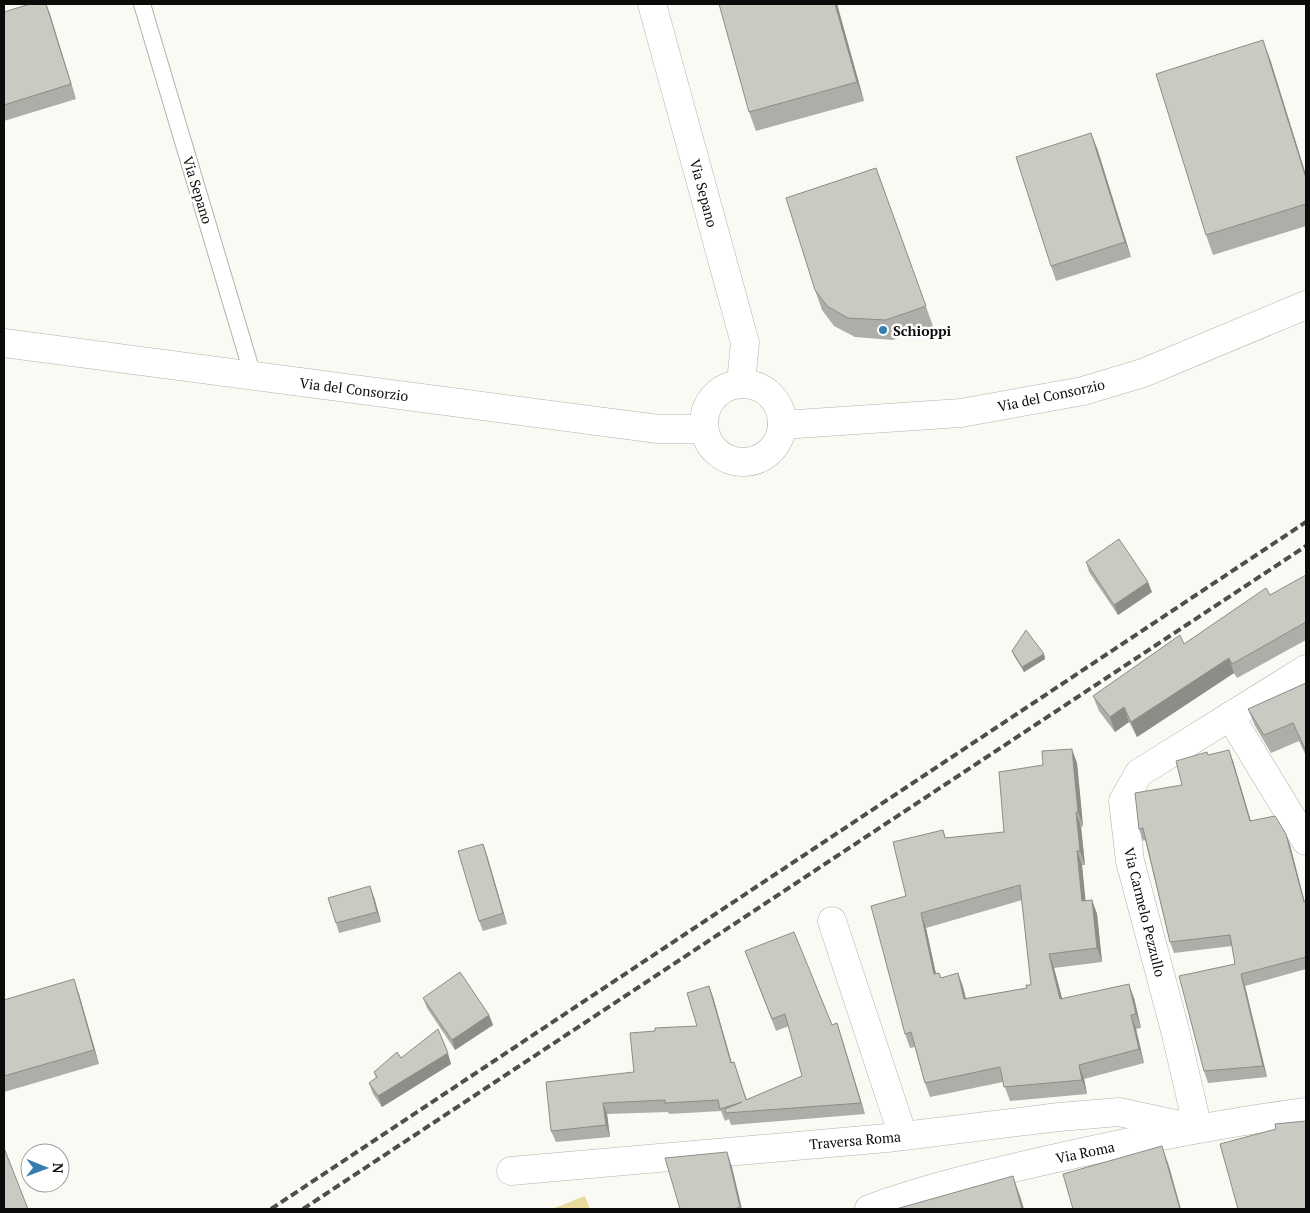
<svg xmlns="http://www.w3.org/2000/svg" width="1310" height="1213" viewBox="0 0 1310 1213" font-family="'PT Serif',serif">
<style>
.green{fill:#e9da9d}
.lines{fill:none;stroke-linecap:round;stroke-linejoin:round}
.service-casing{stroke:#b2b1aa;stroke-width:18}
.minor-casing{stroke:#b2b1aa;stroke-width:29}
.tertiary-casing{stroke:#b2b1aa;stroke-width:29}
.service{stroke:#fff;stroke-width:16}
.minor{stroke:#fff;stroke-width:28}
.tertiary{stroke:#fff;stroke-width:28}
.rail{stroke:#4f4e4b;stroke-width:4;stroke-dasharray:8 4;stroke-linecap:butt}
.wall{fill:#aeada7;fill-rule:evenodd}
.shaded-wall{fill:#8d8d88}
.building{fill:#cac9c2;stroke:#8d8d88;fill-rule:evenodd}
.poi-dot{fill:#367db2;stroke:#fff;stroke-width:2}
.labels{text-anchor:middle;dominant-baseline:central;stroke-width:5;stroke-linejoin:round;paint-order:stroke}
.street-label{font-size:14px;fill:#0c0b09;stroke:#fff}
.poi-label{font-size:14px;font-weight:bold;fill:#0c0b09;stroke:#fff;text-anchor:start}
</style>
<rect width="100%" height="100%" fill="#fbf9f3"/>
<polygon class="green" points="585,1196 590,1209 552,1209"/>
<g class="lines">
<g class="service-casing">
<polyline id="service" points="142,4 253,376"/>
</g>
<g class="minor-casing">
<g id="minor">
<polyline points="652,4 745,343 741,383"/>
<polyline points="4,343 658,429 704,429"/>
<circle cx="743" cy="423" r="39"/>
<polyline points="782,425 961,413 1083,391 1143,373 1306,305"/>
<polyline points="1230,716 1306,841"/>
<polyline points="832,921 903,1136"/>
<polyline points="511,1171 887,1138 1059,1117 1119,1112 1198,1129 1176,1034 1130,861 1123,801 1139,773 1306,669"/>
</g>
</g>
<g class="tertiary-casing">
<path id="tertiary" d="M869 1209C928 1187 990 1173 1052 1159 1136 1140 1221 1123 1306 1112"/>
</g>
<use href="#service" class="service"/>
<use href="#minor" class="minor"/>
<use href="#tertiary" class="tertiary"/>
<g class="rail">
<polyline points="271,1209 1306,522"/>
<polyline points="303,1209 1306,546"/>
</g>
</g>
<g class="wall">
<polygon points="46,4 76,99 4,121 4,12"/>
<polygon points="837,4 864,101 756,131 749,112"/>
<polygon points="1270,59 1306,175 1306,226 1213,255 1206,235"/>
<polygon points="1097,148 1131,257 1056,281 1051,266"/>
<polygon points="876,168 933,326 893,340 855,337 834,326 822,310 815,290"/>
<polygon points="1086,562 1152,592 1118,615 1089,572"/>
<polygon points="1306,575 1306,640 1237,678 1234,673 1137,737 1129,722 1115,732 1099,711 1093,696"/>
<polygon points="1012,651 1044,654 1045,659 1024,672 1014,656"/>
<polygon points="1306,683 1306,756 1299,741 1271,753 1255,726 1248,709"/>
<polygon points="1208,755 1233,761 1251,821 1286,834 1290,845 1305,902 1306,901 1306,969 1245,986 1267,1077 1208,1083 1204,1071 1235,964 1232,946 1174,953 1170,942 1145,840 1143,841 1139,829 1182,785"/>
<path d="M1077 763 1083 826 1081 827 1085 865H1082L1085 900H1092L1097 914 1102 962 1054 968 1062 999 1134 998 1141 1028 1136 1029 1144 1063 1084 1079 1087 1094 1010 1101 1003 1082 930 1097 925 1083 915 1047 910 1048 905 1034 906 896 943 830 946 838 1004 832ZM1022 900 1031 985 1027 988 966 998 963 987 958 973 941 978 936 974 926 928Z"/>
<polygon points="483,844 507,924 483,931 479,921"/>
<polygon points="374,897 381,922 339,933 336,923"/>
<polygon points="745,951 832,1025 837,1023 865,1114 731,1125 729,1119 725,1121 721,1111 669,1114 668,1112 607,1114 610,1137 556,1142 551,1131 634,1072 697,1026 709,986 713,997 732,1063 734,1062 747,1100 802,1076 789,1026 776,1031"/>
<polygon points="79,994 99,1064 4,1092 4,1000"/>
<polygon points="423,998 489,1015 493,1025 455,1050 427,1008"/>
<polygon points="401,1058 451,1064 382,1107 373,1094 369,1083 376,1078 374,1072"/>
</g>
<g class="shaded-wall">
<polygon points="46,4 50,14 76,99 71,84"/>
<polygon points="835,4 837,4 864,101 857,82"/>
<polygon points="1263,40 1270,59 1306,175 1306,178"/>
<polygon points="1091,133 1097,148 1131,257 1125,242"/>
<polygon points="1148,582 1152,592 1118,615 1114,605"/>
<polygon points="1044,654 1045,659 1024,672 1022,667"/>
<polygon points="1229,658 1234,673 1137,737 1131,722"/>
<polygon points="1124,707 1129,722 1115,732 1110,717"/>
<polygon points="1072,749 1077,763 1083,826 1078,812"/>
<polygon points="1229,750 1233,761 1254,832 1250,821"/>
<polygon points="1076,812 1081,827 1085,865 1080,851"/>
<polygon points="1286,834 1290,845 1306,908 1304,902"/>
<polygon points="483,844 487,855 507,924 503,913"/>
<polygon points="1077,851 1082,865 1087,915 1082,901"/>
<polygon points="370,886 374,897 381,922 377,912"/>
<polygon points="1092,900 1097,914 1102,962 1097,948"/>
<polygon points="921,913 926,928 939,988 934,974"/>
<polygon points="1049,954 1054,968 1066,1013 1060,999"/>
<polygon points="958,973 963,987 969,1013 964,999"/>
<polygon points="1241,974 1245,986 1267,1077 1263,1066"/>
<polygon points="74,979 79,994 99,1064 94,1050"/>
<polygon points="1129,984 1134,998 1141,1028 1136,1014"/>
<polygon points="709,986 713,997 735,1075 731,1063"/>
<polygon points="489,1015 493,1025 455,1050 452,1040"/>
<polygon points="1131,1015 1136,1029 1144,1063 1139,1049"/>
<polygon points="837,1023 841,1035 865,1114 861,1103"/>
<polygon points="448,1053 451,1064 382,1107 378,1096"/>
<polygon points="1079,1065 1084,1079 1087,1094 1082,1080"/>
<polygon points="603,1103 607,1114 610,1137 606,1125"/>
<polygon points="1162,1146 1169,1166 1181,1209 1180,1209"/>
<polygon points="727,1152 732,1167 742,1209 741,1209 740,1207"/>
<polygon points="1013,1176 1020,1196 1024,1209 1022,1209"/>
</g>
<g class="building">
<polygon points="30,4 46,4 71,84 4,105 4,12"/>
<polygon points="719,4 835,4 857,82 749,112"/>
<polygon points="1263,40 1306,178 1306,204 1206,235 1156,74"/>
<polygon points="1091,133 1125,242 1051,266 1016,157"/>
<polygon points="876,168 926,306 886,320 848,318 827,306 815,290 786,198"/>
<polygon points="1119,539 1148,582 1114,605 1086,562"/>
<polygon points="1306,575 1306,622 1232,664 1229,658 1131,722 1124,707 1110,717 1093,696 1180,635 1184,644 1266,588 1270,595"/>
<polygon points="1026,630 1044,654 1022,667 1012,651"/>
<polygon points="1306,683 1306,751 1293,723 1264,735 1248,709"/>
<path d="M1072 749 1078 812H1076L1080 851H1077L1082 901 1092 900 1097 948 1049 954 1060 999 1129 984 1136 1014 1131 1015 1139 1049 1079 1065 1082 1080 1004 1087 1000 1067 925 1083 911 1032 905 1034 871 906 906 896 893 842 943 830 945 838 1004 832 999 772 1043 765 1042 751ZM1020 885 1031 985H1026L1027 988 964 999 958 973 941 978 939 973 934 974 921 913Z"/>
<polygon points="1229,750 1250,821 1275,816 1286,834 1304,902 1306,901 1306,957 1241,974 1263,1066 1204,1071 1179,976 1235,964 1230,935 1170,942 1143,828 1139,829 1135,793 1182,785 1176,761 1207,752 1208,755"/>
<polygon points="483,844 503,913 479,921 458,851"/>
<polygon points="370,886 377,912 336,923 328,898"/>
<polygon points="794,932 832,1025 837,1023 861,1103 726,1113 725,1109 742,1102 720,1109 718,1100 665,1103 665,1100 603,1103 606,1125 551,1131 546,1082 634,1072 630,1033 655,1031 655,1028 697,1026 687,993 709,986 731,1063 734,1062 746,1100 802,1076 785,1014 772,1019 745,951"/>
<polygon points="460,972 489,1015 452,1040 423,998"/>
<polygon points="74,979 94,1050 4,1076 4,1000"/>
<polygon points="438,1029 448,1053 378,1096 369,1083 377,1077 374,1072 397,1052 401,1058"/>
<polygon points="1306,1121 1306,1209 1238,1209 1220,1144 1276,1129 1275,1124"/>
<polygon points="1162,1146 1180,1209 1073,1209 1063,1174"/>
<polygon points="4,1148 28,1209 4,1209"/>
<polygon points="727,1152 740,1207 735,1209 680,1209 665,1158"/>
<polygon points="1013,1176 1022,1209 896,1209"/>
</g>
<circle class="poi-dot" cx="883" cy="330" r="5"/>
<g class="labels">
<g class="street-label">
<text transform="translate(198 190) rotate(73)">Via Sepano</text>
<text transform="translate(704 193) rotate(75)">Via Sepano</text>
<text transform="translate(354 389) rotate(7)">Via del Consorzio</text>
<text transform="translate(1051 395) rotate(-12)">Via del Consorzio</text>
<text transform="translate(1145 912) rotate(76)">Via Carmelo Pezzullo</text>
<text transform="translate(855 1140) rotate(-5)">Traversa Roma</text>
<text transform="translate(1085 1152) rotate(-12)">Via Roma</text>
</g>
<g class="poi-label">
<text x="893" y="330">Schioppi</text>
</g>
</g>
<rect width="1310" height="1213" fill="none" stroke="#0c0b09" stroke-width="10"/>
<g transform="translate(45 1168) rotate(91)"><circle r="24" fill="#ffffff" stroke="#9e9d9d"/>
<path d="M0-4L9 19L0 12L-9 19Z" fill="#367db2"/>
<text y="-8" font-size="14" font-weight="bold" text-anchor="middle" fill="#0c0b09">N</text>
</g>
</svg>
